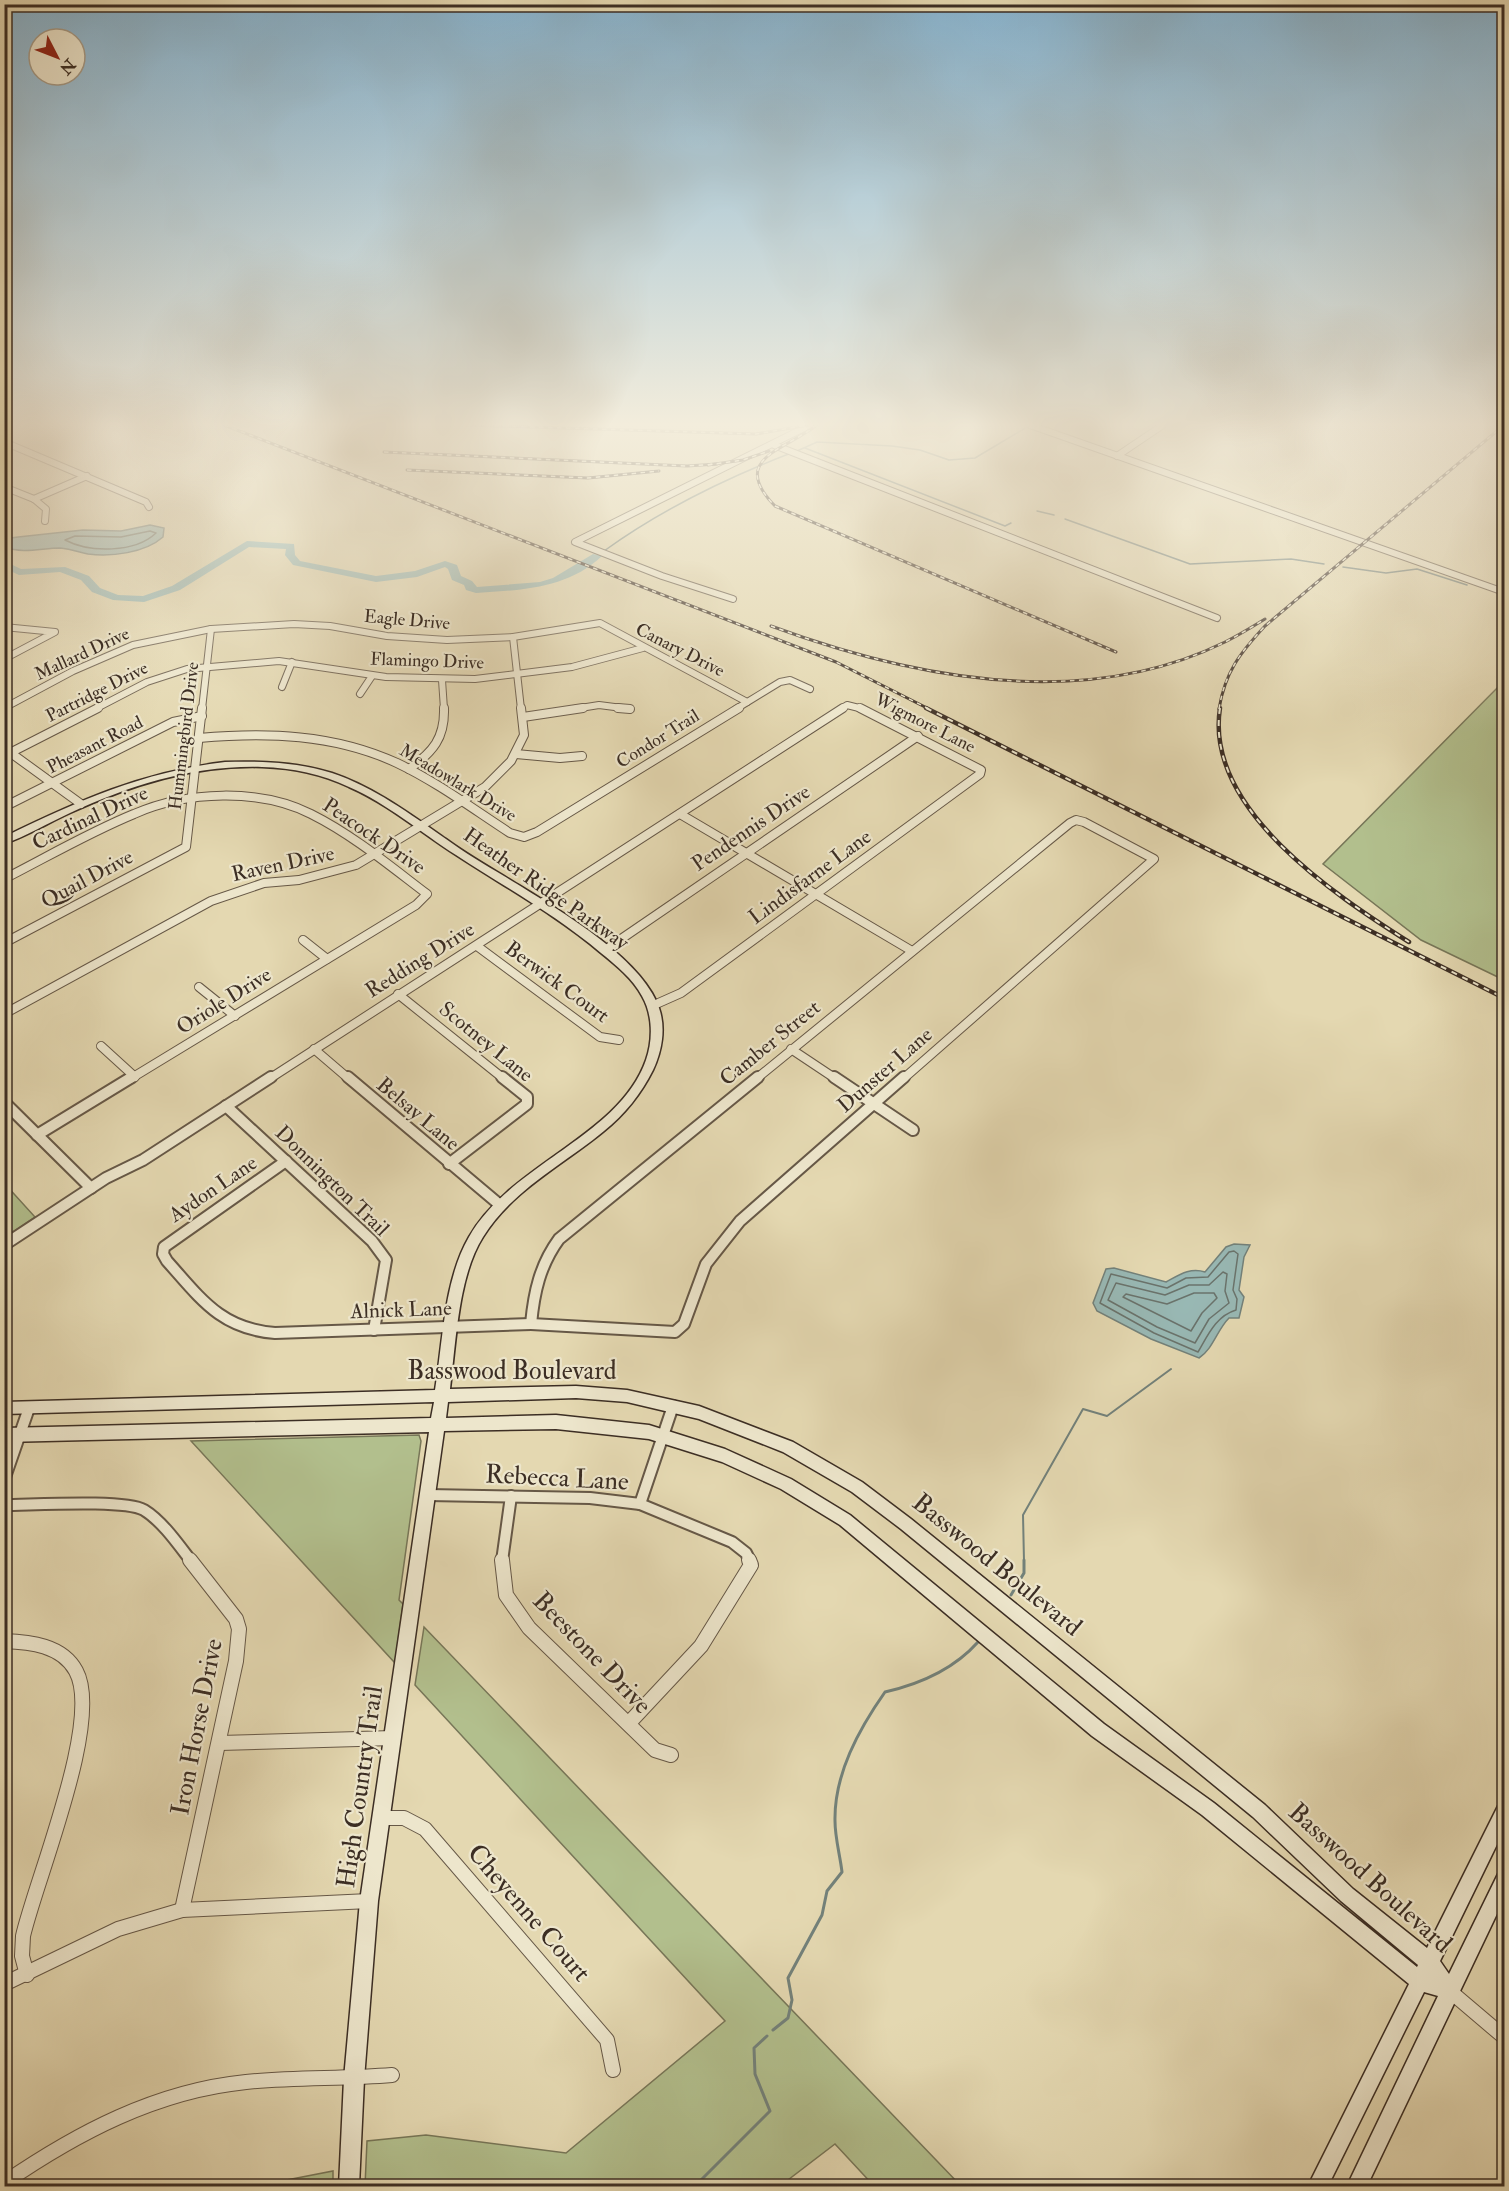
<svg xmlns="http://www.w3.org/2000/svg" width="1509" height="2191" viewBox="0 0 1509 2191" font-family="'IM FELL Double Pica',serif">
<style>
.green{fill:#b2bf8d;stroke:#777658;stroke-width:1.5}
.water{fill:#98b8b4;stroke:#73817a;stroke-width:1.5}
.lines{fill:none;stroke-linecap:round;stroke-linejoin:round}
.shore{stroke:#6a736c;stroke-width:1.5}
.stream-far2{stroke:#73817a;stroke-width:1.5}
.stream-far1{stroke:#73817a;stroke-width:2}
.stream{stroke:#73817a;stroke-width:3}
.river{fill:#98b8b4;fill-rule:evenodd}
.street-far3-casing{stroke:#665847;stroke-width:8}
.street-far2-casing{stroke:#665847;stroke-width:10}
.street-far1-casing{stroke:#665847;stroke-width:14}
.street-casing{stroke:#665847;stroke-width:16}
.secondary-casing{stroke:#3c2e24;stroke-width:3}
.street-far3{stroke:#ede6cc;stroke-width:6}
.street-far2{stroke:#ede6cc;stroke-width:8}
.street-far1{stroke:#ede6cc;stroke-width:10}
.street{stroke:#ede6cc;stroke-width:14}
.secondary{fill:#ede6cc;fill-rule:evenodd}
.rail-far1-casing{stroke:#3c2e24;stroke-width:3}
.rail-casing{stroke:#3c2e24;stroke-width:4.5}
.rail-far1{stroke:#ede6cc;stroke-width:1.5;stroke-dasharray:4.5;stroke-linecap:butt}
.rail{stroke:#ede6cc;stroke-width:2;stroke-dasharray:6;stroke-linecap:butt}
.labels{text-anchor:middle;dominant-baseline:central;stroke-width:4.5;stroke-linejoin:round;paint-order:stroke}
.far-street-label{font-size:18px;fill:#3c2e24;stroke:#ede6cc}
.street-label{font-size:21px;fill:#3c2e24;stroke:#ede6cc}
.near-street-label{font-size:26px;fill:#3c2e24;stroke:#ede6cc}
</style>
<rect width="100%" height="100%" fill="#e4d8b1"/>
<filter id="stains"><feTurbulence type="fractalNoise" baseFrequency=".00333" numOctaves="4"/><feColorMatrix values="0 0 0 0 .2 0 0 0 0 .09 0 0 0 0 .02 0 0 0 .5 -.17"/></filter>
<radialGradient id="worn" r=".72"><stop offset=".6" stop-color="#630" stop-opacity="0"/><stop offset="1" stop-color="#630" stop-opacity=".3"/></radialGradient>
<g class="green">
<polygon points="1504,681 1504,980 1421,940 1323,864"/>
<polygon points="5,1184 35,1217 5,1237 4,1237"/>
<polygon points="419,1435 421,1441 399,1600 403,1604 395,1663 191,1441"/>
<polygon points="424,1627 961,2186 874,2186 835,2144 780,2186 365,2186 367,2141 426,2135 566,2153 725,2021 415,1685"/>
<polygon points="333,2171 333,2186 256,2186"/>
</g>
<g class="water">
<path d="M150 525 164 528 163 537C145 553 111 557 88 554 79 552 70 549 60 548 42 548 23 554 5 547L11 538 18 537 83 530 121 531Z"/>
<path d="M1234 1244 1250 1245 1244 1257 1239 1290 1244 1297 1239 1318H1229C1217 1330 1213 1349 1199 1358L1151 1339 1097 1311 1093 1303 1106 1269 1114 1268 1166 1282C1179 1275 1190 1267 1205 1272L1226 1247Z"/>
</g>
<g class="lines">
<g class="shore">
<path d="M150 531 156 533C135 553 90 553 65 540L75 536 121 537Z"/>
<path d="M1234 1251 1238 1254 1233 1290 1237 1299 1236 1310C1216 1316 1208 1335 1198 1352L1154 1333 1100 1303 1111 1274 1167 1288 1186 1278 1208 1277 1229 1252Z"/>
<polygon points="1223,1272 1227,1274 1225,1291 1229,1303 1209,1319 1195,1343 1157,1327 1108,1300 1116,1283 1165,1295 1189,1285 1209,1285"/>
<polygon points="1194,1293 1214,1293 1217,1298 1202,1313 1191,1331 1123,1297 1126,1294 1167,1304"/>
</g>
<g class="stream-far2">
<polyline points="805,448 1005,526 1011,523"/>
<polyline points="797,451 817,442 892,446 920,450 949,460 975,458 1027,427"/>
<polyline points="1037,511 1054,515"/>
<polyline points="1065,519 1190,564 1291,559 1324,564"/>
<path d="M604 551C662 509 724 479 791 453"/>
<polyline points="1343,567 1386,573 1417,569 1467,585"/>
</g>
<polyline class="stream-far1" points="1024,1561 1023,1515 1083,1409 1107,1416 1171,1369"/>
<g class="stream">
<polyline points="1011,1595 1024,1573 1024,1560"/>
<path d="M773 2030 788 2018 792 2000 788 1978 822 1915 827 1891 842 1872C840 1855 835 1838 835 1821 834 1774 859 1729 885 1692 920 1684 954 1669 978 1642"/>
<polyline points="695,2186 770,2111 755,2074 754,2048 767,2036"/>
</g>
<path class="river" d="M247 541 294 544 295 555 300 561 376 576 415 571 445 561 457 565 461 576 472 581 477 587 540 582 553 578 593 554 602 556C567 589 521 590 476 593L466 590 464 585 452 580 448 569 445 567 417 577 376 582 293 565 285 555 286 549 249 547 180 590 144 602 113 600 92 592 81 580 60 572 19 575 4 568V561L21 569 65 567 89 576 100 588 118 595 143 596 172 586Z"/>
<g class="street-far3-casing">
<g id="street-far3">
<polyline points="1030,425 1504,592"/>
<polyline points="4,442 146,502 149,507"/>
<polyline points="774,445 1217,618"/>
<polyline points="1117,456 1163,425"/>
<polyline points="4,487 34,499 46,509 45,521"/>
<polyline points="34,499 87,476"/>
<polyline points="733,599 662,576 575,542 810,425"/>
<polyline points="4,627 55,632 4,659"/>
<polyline points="513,637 521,709"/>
<polyline points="442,680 444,709"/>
<polyline points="282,687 292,662"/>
<polyline points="360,694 372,676"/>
<polyline points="4,708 73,671 133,645 211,629 294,624 330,626 387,636 447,640 513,637 600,623 747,702"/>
<polyline points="95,709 147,682 187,669 279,661 386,677 475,679 572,667 643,648"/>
<polyline points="202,709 211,629"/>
<polyline points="574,709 599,705 630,709"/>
<polyline points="736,709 780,682 790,680 810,689"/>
<polyline points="841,709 847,705 863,709"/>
</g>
</g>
<g class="street-far2-casing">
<g id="street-far2">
<polyline points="618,708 630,709"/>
<polyline points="523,717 583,708"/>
<path d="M199 738C267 732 334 734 397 763 437 782 473 809 510 833L524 837 537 832 739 708"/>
<polyline points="4,748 81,804"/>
<polyline points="516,754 560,758 582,756"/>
<polyline points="4,756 98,708"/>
<path d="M409 769C433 752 445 738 444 708"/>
<polyline points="4,807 173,722 202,716"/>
<polyline points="680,814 912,951"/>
<path d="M4 879C47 857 90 832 134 814 186 791 260 788 311 814 353 835 390 866 427 894L416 905 130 1079"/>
<polyline points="303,940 327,959"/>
<polyline points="4,943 186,847 202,708"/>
<polyline points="477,946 600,1037 619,1040"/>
<polyline points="605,950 918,736"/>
<polyline points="199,987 235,1016"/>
<polyline points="398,994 504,1079"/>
<polyline points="654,1005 681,993 980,774 981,770 860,708"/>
<polyline points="4,1014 211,901 264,883 299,880 356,865 485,787 511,761 524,735 521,708"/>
<polyline points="101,1046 135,1077"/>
<polyline points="314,1049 349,1079"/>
<polyline points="791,1049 836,1079"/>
<polyline points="269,1079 843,708"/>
<polyline points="756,1079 1070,823 1076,820 1084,822 1154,859 903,1079"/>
</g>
</g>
<g class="street-far1-casing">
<g id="street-far1">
<polyline points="348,1077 500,1205"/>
<polyline points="834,1077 913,1130"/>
<polyline points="4,1102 91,1188"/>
<polyline points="226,1106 372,1241 386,1260 374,1330"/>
<polyline points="37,1135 132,1077"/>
<path d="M286 1161 164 1247 163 1254 167 1261C201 1299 221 1329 275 1333L531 1324"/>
<polyline points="449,1164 527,1104 527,1097 502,1077"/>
<polyline points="4,1245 106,1178 143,1160 271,1077"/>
<path d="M531 1324C534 1292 540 1265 559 1239L758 1077"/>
<polyline points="531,1324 675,1332 684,1324 706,1264 740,1221 904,1077"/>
<polyline points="4,1480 29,1408"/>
<polyline points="428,1495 590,1498 640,1504 732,1542 746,1553 750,1561"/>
<polyline points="640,1504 673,1406"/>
<path d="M4 1505C31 1505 125 1499 144 1510 162 1521 178 1544 191 1561"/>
<polyline points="502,1561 511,1496"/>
</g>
</g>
<g class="street-casing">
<g id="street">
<polyline points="502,1560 506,1595 529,1628 655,1750 671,1755"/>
<path d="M4 1641C30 1642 62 1645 76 1671 103 1720 36 1879 23 1936L22 1956 27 1975"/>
<polyline points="629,1723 701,1646 751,1565 749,1560"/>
<polyline points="220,1743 393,1738"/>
<polyline points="382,1818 404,1818 425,1829 607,2040 613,2070"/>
<polyline points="182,1910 236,1661 239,1629 236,1619 190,1560"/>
<polyline points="4,1984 118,1929 182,1910 369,1901"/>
<polyline points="1451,1992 1504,2037"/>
<path d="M4 2183C77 2133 156 2091 246 2082 294 2077 343 2079 392 2075"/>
</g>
</g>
<g class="secondary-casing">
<path id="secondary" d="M225 762C261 761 296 762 332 773 374 787 410 814 446 839 465 853 484 864 504 876 549 904 642 956 659 1008 666 1028 662 1051 653 1070 641 1094 625 1114 604 1131 563 1165 512 1190 483 1237 458 1276 456 1343 450 1389L576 1386 627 1390 699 1406 793 1442 862 1482 911 1519 1265 1805 1353 1889 1427 1948 1498 1806 1504 1804V1830L1440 1961 1449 1974 1498 1874 1504 1871V1899L1367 2186H1347L1438 1996 1424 1992 1328 2186H1308L1409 1984 1202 1815 1092 1736 840 1525 781 1489 722 1462 649 1439 556 1429 444 1431 378 1901 364 2079 359 2186H339L344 2079 360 1901 429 1432 4 1442V1428L431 1418 434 1402 4 1414V1402L435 1390C443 1341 444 1280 469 1237 510 1164 619 1137 646 1060 653 1040 653 1015 642 996 633 979 616 965 601 953 556 915 505 887 456 855 420 832 388 804 349 787 322 774 292 768 262 767 194 765 131 785 70 813 48 823 27 836 4 844V837C78 801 142 772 225 762ZM576 1398 627 1402 699 1419 783 1452 852 1492 901 1529 1253 1817 1341 1901 1418 1965 1417 1967 1214 1803 1104 1724 850 1515 791 1479 725 1449 649 1425 556 1415 446 1418 448 1402Z"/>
</g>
<use href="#street-far3" class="street-far3"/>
<use href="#street-far2" class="street-far2"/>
<use href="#street-far1" class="street-far1"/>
<use href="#street" class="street"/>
<use href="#secondary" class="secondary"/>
<g class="rail-far1-casing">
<g id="rail-far1">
<polyline points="224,425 836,662 929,709"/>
<polyline points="467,425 756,434 808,425"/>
<path d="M817 425C783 451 729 459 775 506L1116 652"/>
<polyline points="384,452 687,466 717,464"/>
<polyline points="708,465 743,460 769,451"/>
<polyline points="407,470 588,478 659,471"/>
<path d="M771 626C912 678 1083 712 1225 642 1239 635 1252 627 1265 619"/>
<path d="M1219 709C1225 672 1240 653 1265 626L1504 425"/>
</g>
</g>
<g class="rail-casing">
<g id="rail">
<polyline points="926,708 1504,998"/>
<path d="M1220 708C1204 809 1335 895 1409 942"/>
</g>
</g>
<use href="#rail-far1" class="rail-far1"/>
<use href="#rail" class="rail"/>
</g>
<linearGradient id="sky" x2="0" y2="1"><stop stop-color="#88b6d3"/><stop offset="0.58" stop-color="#f3eddc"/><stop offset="1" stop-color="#f3eddc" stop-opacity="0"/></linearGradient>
<rect width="1509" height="732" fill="url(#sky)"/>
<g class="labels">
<g class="far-street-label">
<text transform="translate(407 620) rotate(5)">Eagle Drive</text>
<text transform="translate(680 650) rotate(27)">Canary Drive</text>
<text transform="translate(82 654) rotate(-25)">Mallard Drive</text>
<text transform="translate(427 661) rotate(2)">Flamingo Drive</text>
<text transform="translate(97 692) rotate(-27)">Partridge Drive</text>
<text transform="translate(925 723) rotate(27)">Wigmore Lane</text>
<text transform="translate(184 736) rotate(-83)">Hummingbird Drive</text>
<text transform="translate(658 739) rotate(-32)">Condor Trail</text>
<text transform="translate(95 745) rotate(-27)">Pheasant Road</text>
<text transform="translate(458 783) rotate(31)">Meadowlark Drive</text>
</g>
<g class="street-label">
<text transform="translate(90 818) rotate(-25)">Cardinal Drive</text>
<text transform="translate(751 828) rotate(-34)">Pendennis Drive</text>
<text transform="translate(374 836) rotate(34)">Peacock Drive</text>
<text transform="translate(283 864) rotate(-12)">Raven Drive</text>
<text transform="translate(810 877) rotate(-36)">Lindisfarne Lane</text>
<text transform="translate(87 879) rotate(-28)">Quail Drive</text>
<text transform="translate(546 889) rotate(35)">Heather Ridge Parkway</text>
<text transform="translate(420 960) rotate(-32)">Redding Drive</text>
<text transform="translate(557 982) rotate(36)">Berwick Court</text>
<text transform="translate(224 1001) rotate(-32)">Oriole Drive</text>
<text transform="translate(486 1042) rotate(39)">Scotney Lane</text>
<text transform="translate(770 1043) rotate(-39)">Camber Street</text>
<text transform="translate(885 1070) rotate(-41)">Dunster Lane</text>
<text transform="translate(418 1114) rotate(40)">Belsay Lane</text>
<text transform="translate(332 1181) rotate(44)">Donnington Trail</text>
<text transform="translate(213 1189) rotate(-34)">Aydon Lane</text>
<text transform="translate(401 1310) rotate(-2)">Alnick Lane</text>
</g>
<g class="near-street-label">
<text x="512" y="1371">Basswood Boulevard</text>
<text transform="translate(557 1478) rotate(3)">Rebecca Lane</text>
<text transform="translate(997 1565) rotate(39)">Basswood Boulevard</text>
<text transform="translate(592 1653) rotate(46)">Beestone Drive</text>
<text transform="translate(197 1727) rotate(-79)">Iron Horse Drive</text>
<text transform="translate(360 1787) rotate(-82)">High Country Trail</text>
<text transform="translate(1370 1878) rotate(42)">Basswood Boulevard</text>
<text transform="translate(529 1913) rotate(49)">Cheyenne Court</text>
</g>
</g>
<rect width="1509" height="2191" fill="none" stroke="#e4d8b1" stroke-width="24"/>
<rect x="6" y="6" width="1497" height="2179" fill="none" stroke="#3c2e24" stroke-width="3"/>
<rect x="12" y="12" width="1485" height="2167" fill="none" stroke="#3c2e24" stroke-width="1.5"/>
<g transform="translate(57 57) rotate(132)"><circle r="28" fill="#ede6cc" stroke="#a69c89" stroke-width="1.5"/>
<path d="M0-4.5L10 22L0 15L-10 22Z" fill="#8f2418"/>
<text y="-9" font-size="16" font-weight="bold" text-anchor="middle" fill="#3c2e24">N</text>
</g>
<rect width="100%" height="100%" filter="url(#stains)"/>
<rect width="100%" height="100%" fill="url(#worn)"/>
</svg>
